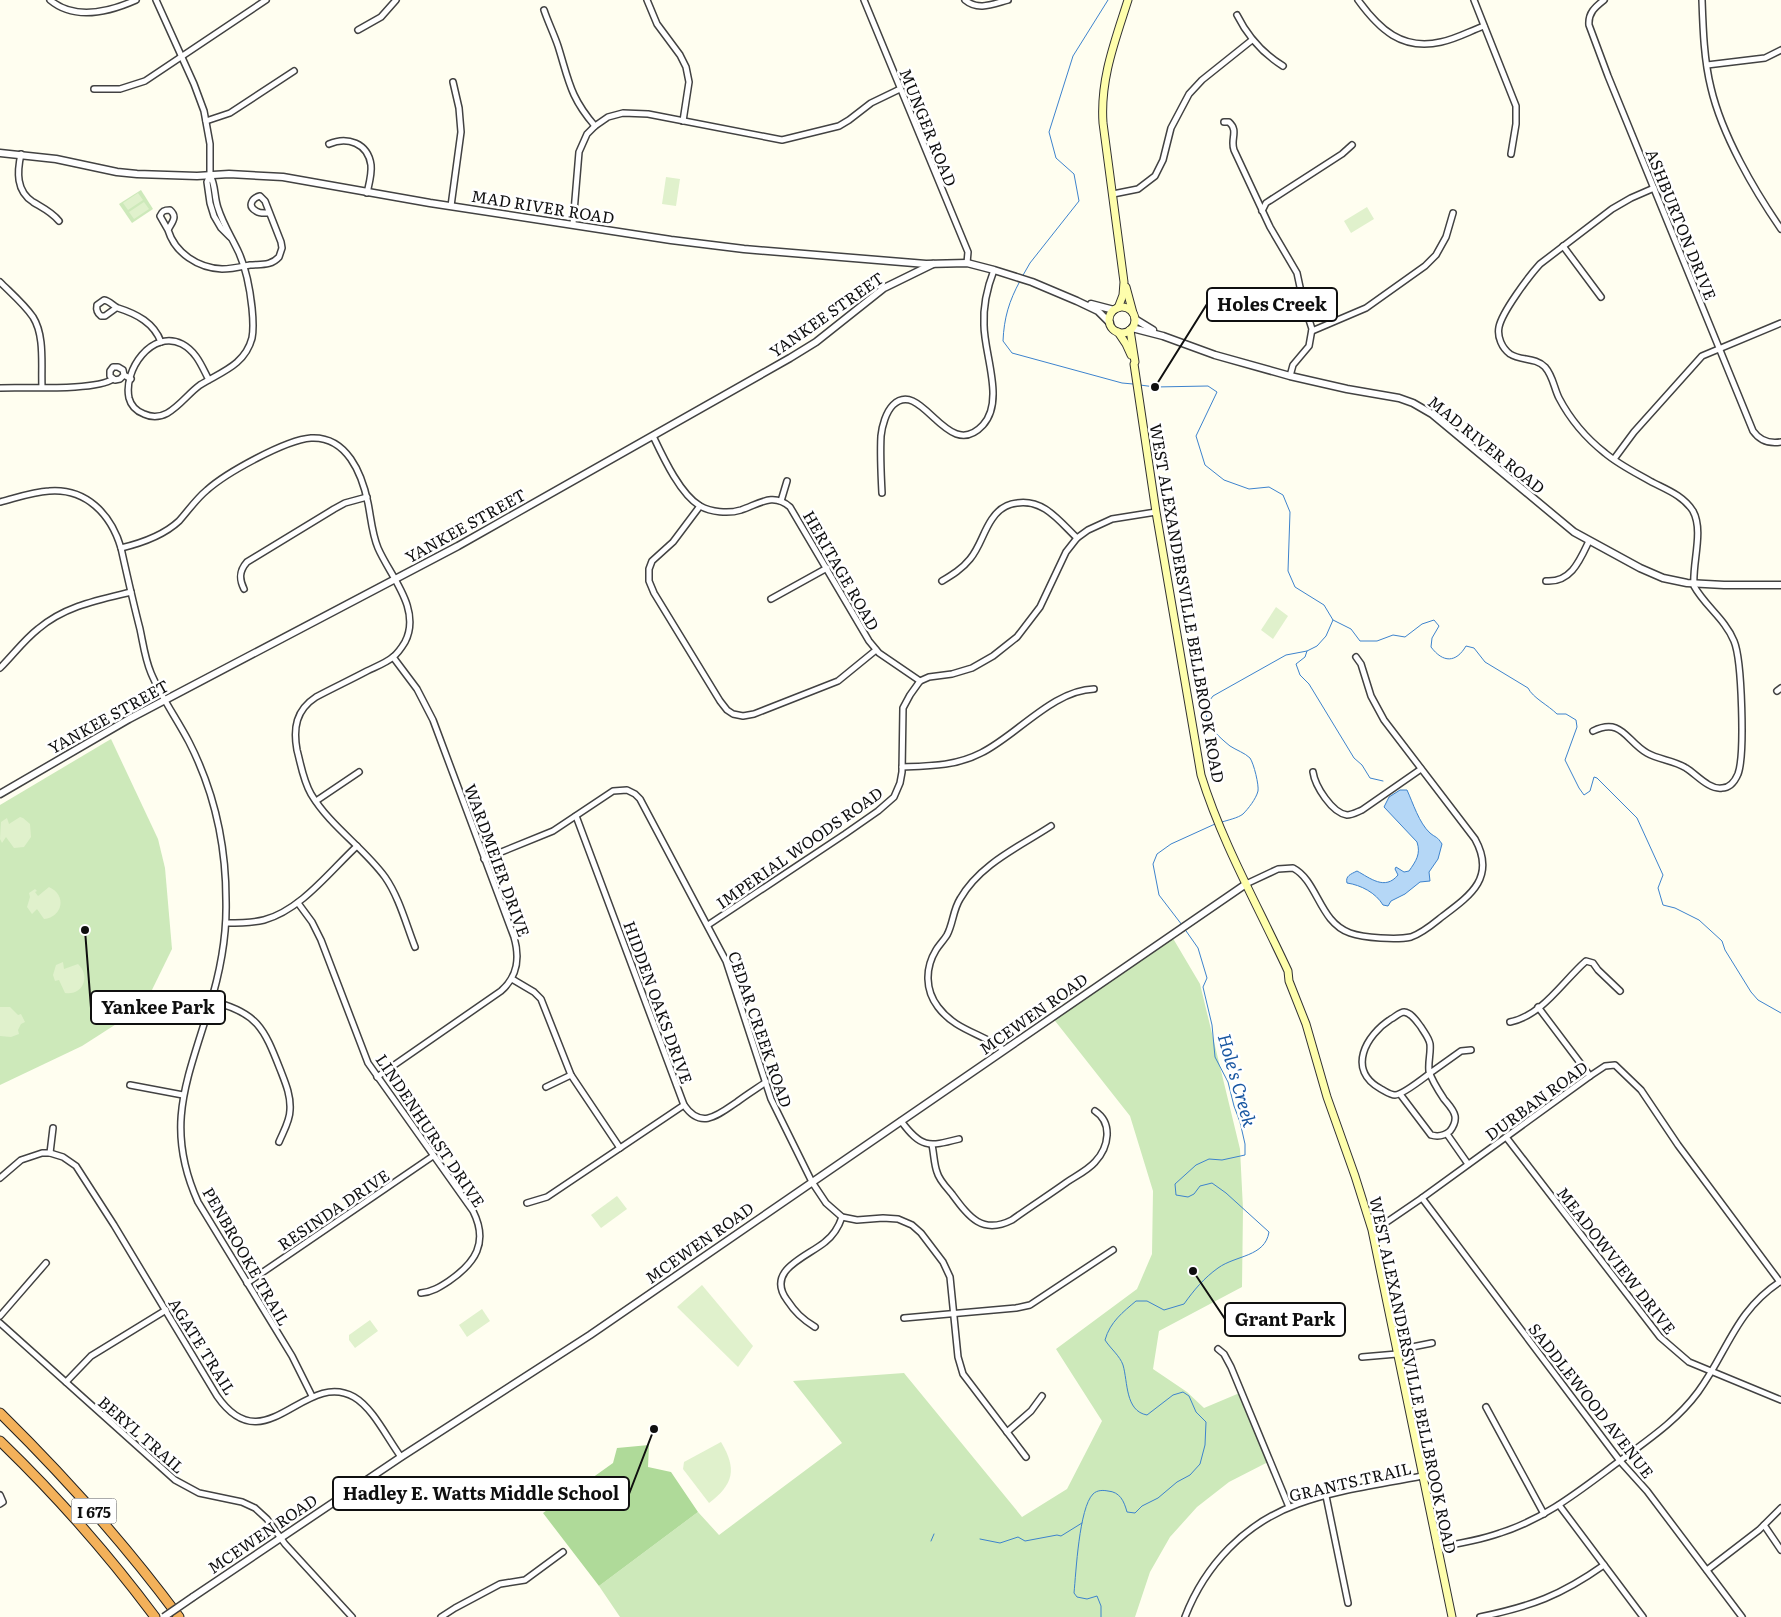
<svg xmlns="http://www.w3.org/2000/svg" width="1781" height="1617" viewBox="0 0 1781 1617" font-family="Literata,serif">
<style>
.green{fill:#cde9ba}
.forest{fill:#afda99}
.pitch{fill:#e0f1cc}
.water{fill:#b5d7f6;stroke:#3d83cd}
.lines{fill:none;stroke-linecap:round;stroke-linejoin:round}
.stream{stroke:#3d83cd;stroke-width:1}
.minor-casing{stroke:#424242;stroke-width:8}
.tertiary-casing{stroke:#424242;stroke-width:9}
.secondary-casing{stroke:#313131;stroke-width:9}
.motorway-casing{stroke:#202020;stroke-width:11}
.minor{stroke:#fff;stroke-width:5}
.tertiary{stroke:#fff;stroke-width:6}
.secondary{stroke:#fefeac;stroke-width:7}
.motorway{stroke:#f3b15a;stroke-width:9}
.tertiary-bridge-casing{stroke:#424242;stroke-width:9;stroke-linecap:butt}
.tertiary-bridge{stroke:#fff;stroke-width:6}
.labels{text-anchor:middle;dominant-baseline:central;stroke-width:5;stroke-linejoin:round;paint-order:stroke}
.shield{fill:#fff;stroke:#575757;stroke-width:1}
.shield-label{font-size:15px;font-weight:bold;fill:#0f0f0f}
.street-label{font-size:16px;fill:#0f0f0f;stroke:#fff}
.water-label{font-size:18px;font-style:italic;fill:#1856a1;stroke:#fff}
.leader{fill:none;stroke:#0f0f0f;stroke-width:2}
.callout-dot{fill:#0f0f0f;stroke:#fff;stroke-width:2}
.callout{fill:#fff;stroke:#0f0f0f;stroke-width:2}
.callout-label{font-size:18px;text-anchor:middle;font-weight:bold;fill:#0f0f0f}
</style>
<rect width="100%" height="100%" fill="#fffef0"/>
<g class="green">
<polygon points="141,190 153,209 132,223 119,204"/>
<polygon points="111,739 158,839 165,868 172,949 148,998 121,1021 82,1046 0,1085 0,805"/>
<polygon points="1171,935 1200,984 1240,1149 1243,1209 1242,1287 1159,1331 1153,1369 1187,1392 1204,1408 1242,1392 1270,1461 1229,1482 1197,1507 1170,1537 1150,1572 1135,1617 620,1617 599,1586 698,1512 719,1535 842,1443 793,1381 904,1373 1022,1517 1067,1489 1102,1421 1056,1349 1137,1289 1152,1254 1153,1191 1130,1116 1052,1017"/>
</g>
<polygon class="forest" points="649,1445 648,1467 671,1472 698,1512 599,1586 543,1513 613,1463 617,1448"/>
<g class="pitch">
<polygon points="666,177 680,179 676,206 662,204"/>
<polygon points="138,193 143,200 128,210 123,203"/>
<polygon points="144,202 149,209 134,219 129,212"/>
<polygon points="1367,207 1374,219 1351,233 1344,221"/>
<polygon points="1276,607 1288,616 1273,639 1261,630"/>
<polygon points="20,817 23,818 30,824 31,837 24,847 14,848 6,837 2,843 0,839 1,822 7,818 9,824"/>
<path d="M49 887C67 895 63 917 44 919L37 909 32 914 27 907 30 897 29 893 35 889 37 891 35 892 38 896Z"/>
<path d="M63 962 64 969 78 964C91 976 83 996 65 993L59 980 55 981 53 975 56 965Z"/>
<polygon points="0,1007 10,1007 18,1015 21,1014 25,1022 21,1024 18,1030 19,1034 11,1037 0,1036"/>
<polygon points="617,1196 627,1209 601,1228 591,1215"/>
<polygon points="702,1285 753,1346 738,1367 677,1307"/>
<polygon points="482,1309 490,1321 467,1337 459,1325"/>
<polygon points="370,1320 378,1331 355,1348 349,1340 349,1335"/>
<path d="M721 1442C737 1469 734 1484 709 1503L683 1469 684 1462Z"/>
</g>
<path class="water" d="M1400 790H1407C1413 803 1419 823 1430 833 1436 838 1437 836 1442 844L1438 859 1429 872 1430 881 1420 882 1405 894 1391 901 1388 906 1383 905C1376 893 1361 885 1347 883 1345 876 1351 874 1357 871 1370 878 1385 891 1398 875L1395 869 1396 867 1404 872 1409 871C1416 861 1421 854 1417 842L1384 807 1389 797Z"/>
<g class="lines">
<g class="stream">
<polyline points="1022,277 1030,263 1079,201 1074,174 1056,158 1049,132 1073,56 1108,0"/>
<path d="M1020 281C1009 301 1004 318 1003 341L1012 353 1122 383 1133 384"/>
<path d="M1140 385 1155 387 1208 386 1217 392 1196 436 1205 465 1224 480 1249 489 1269 487 1283 495 1290 512 1288 571 1295 587 1324 605 1333 620 1326 636 1317 646 1307 651 1286 655 1213 696C1196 716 1214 733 1230 746 1236 750 1245 753 1250 758 1254 764 1259 785 1258 791 1256 799 1248 809 1243 814 1238 818 1228 820 1222 822"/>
<path d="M1333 620 1351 629 1360 641H1377L1393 635 1405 637 1422 624 1434 620 1439 626 1432 638 1431 647C1443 663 1456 663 1466 646L1474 648 1485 662 1528 688C1533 698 1548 705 1557 714H1566L1576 720 1577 727 1565 760 1579 788 1584 795 1590 791 1594 777 1597 778 1637 818 1663 875 1658 888 1663 905 1675 908 1699 920 1722 941 1725 950 1751 992 1758 1000 1781 1013"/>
<polyline points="1307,651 1305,657 1296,664 1300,675 1309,684 1354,758 1362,765 1370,778 1383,781"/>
<polyline points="1182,925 1159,895 1153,864 1157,854 1171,844 1215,824"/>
<polyline points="980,1539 1000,1543 1018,1537 1025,1541 1057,1535 1061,1536 1082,1523"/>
<polyline points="931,1541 934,1534"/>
<path d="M1101 1617V1606L1097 1596 1087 1599 1077 1597 1074 1593C1076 1573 1079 1508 1093 1494 1097 1490 1103 1490 1108 1491 1120 1492 1124 1501 1127 1512L1135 1513 1142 1506 1158 1498 1177 1482 1190 1475 1200 1464 1205 1445 1206 1422 1196 1412 1189 1396 1183 1392 1173 1395 1147 1415C1125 1411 1128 1382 1123 1365 1120 1356 1110 1348 1105 1340 1110 1322 1123 1312 1136 1301H1147L1164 1310 1184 1304C1194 1290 1204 1278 1218 1268 1236 1255 1265 1257 1269 1232L1226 1193 1212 1183 1200 1186 1194 1194 1188 1197 1176 1195 1175 1184 1196 1165 1209 1159 1222 1160 1245 1155V1144L1240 1122 1234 1106 1228 1082 1215 1057 1212 1025 1203 987 1207 978 1198 948 1184 928"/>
</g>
<g class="minor-casing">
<g id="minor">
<path d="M50 0C75 21 109 12 136 0"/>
<polyline points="156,0 194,84 204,111 210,144 210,175 207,182 210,203 214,216 221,228 230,237"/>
<polyline points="647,0 657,24 680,55 686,67 689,82 683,121"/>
<polyline points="864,0 968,252 967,263"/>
<path d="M965 0C978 11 993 4 1008 0"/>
<path d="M1358 0C1379 29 1402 51 1441 42 1456 39 1470 31 1484 26"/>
<polyline points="1474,0 1516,106 1516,124 1511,154"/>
<path d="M1604 0C1595 7 1588 13 1589 25L1608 76 1753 431C1760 441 1769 444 1781 442"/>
<path d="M1702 0C1703 29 1704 60 1711 88 1722 135 1754 190 1781 229"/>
<path d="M544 10C548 22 554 34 558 46 569 81 570 97 595 126"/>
<path d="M1237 15C1248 37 1262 53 1283 66"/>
<polyline points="358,30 381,17 396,0"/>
<polyline points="1707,65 1765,58 1781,50"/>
<polyline points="94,89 120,89 145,81 266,0"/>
<polyline points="206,121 230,113 294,71"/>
<path d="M1224 122H1229C1239 131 1230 139 1234 150L1270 227 1297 273 1303 301 1312 329 1309 346 1293 365 1290 376"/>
<path d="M329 144C347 136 368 143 371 165 372 174 369 184 367 193"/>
<path d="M21 154C17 172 16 191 33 202 43 208 52 212 59 221"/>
<polyline points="1113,194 1138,189 1155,176 1163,160 1171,128 1189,94 1202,80 1252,40"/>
<polyline points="451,206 461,132 459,108 453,82"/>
<polyline points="1262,211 1266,203 1342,154 1352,145"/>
<polyline points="573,224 579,152 587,134 595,126 608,117 623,113 648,114 782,140 839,126 849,120 871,103 900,89"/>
<path d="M168 230 160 216C162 211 164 210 170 210 178 217 172 222 168 230 175 253 198 268 222 269 231 269 240 267 250 265 261 264 271 266 279 257L282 248 281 242 265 201 260 196C252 198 247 206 256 211 260 214 265 213 269 213"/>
<polyline points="1563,246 1601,297"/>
<path d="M0 282C11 293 24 304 33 317 45 336 41 365 42 387"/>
<path d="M116 308 105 316H101C97 313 96 310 97 305L104 300C110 301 113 306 118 308 137 314 154 323 161 342"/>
<polyline points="1312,331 1366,308 1425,266 1436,255 1446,237 1453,213"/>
<polyline points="124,375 120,379 115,380 110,376 110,371 113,367 118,367 123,370 124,375 131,379"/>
<path d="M209 380C202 367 197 352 182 344 152 329 123 370 129 398 131 406 136 411 144 414 168 425 183 397 200 385 221 372 245 365 252 338 254 328 253 318 252 308 250 289 247 271 239 253 232 238 223 224 218 208 214 197 216 186 210 175"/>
<path d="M0 388C24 387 96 391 113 379"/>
<path d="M653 436C663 457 680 494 700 506 711 512 728 514 741 510 759 504 773 492 790 507L869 641 879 653 920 681"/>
<polyline points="1614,459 1634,432 1702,356 1781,323"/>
<path d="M882 493C881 474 880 455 881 436 882 426 886 412 893 405 922 377 947 464 983 425 1005 401 984 354 984 325 983 306 987 288 994 270"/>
<polyline points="781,501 787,481"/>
<path d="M0 502C16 498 32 492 49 491 86 488 111 514 121 548 127 575 133 602 140 629 143 643 145 659 151 673 161 697 177 719 189 742 214 791 226 846 226 900 227 936 220 973 209 1008 187 1081 164 1127 198 1202L292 1356 312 1396"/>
<polyline points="700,506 673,542 652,561 649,569 649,581 654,593 720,701 727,710 733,714 743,716 754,714 838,681 876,650"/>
<path d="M121 548C142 543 163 536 179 521 188 511 196 499 207 490 226 473 285 440 311 438 347 436 362 474 368 503 371 518 372 534 378 548 390 576 422 609 405 642 402 647 398 653 393 657 386 663 375 667 367 671 350 680 333 688 316 697 296 710 293 728 297 750 301 765 303 780 311 794 330 826 363 847 385 877 399 897 406 924 415 947"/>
<path d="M942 581C952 575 962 569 970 559 980 547 983 532 992 519 998 510 1006 504 1017 503 1044 499 1059 521 1077 538"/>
<path d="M1546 581C1571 583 1580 560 1589 541"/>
<path d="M244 589C239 579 239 571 247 562L334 509 345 503 367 497"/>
<polyline points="771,599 827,568"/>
<path d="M0 668C13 655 24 640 38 629 65 606 98 600 131 592"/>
<polyline points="1777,691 1781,688"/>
<path d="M1593 731C1622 717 1626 741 1647 753 1659 760 1674 760 1686 768 1696 774 1709 790 1722 788 1730 788 1735 781 1738 774 1745 755 1742 660 1734 641 1725 619 1705 606 1694 586 1692 563 1704 531 1693 511 1683 495 1665 489 1650 481 1634 472 1618 464 1605 453 1586 438 1570 419 1559 398 1554 388 1553 376 1545 367 1535 357 1521 361 1510 354 1502 348 1497 337 1499 327 1502 312 1529 276 1540 264L1612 209 1631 198 1654 188"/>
<path d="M902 767C930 766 956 766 981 753 1016 736 1053 690 1094 689"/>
<path d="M1313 772C1315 786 1332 813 1347 815 1352 815 1357 812 1362 810L1421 769"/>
<polyline points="316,801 359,772"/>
<path d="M576 816 684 1105C701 1130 718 1115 737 1102 746 1095 756 1089 766 1082"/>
<polyline points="484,859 553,831 613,791 627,790 635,794 640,799 726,961 771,1099 812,1182 826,1203 842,1217 857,1220 883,1218 898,1219 912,1225 921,1233 943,1262 950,1277 958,1357 963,1374 1026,1457"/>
<path d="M1246 884 1278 869 1293 868C1318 881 1319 922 1350 933 1364 938 1397 940 1411 937 1423 933 1433 924 1443 916 1471 895 1496 877 1475 839L1384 720 1371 696 1361 664 1356 657"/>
<path d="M298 903 312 922 321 940 368 1063 473 1211C489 1243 475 1263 449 1281 440 1287 432 1292 421 1293"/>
<path d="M226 923C239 923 252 923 264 920 301 910 330 871 357 846"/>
<polyline points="708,925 845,834 878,811 894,797 900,783 902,772 903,708 910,695 920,681 929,677 952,674 972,668 993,656 1017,637 1040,607 1066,552 1077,538 1088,530 1112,519 1156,512"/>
<polyline points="512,979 534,992 541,999 571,1075 620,1148"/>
<path d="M211 1001C257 1012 264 1028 280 1069 285 1082 291 1095 290 1110 290 1121 283 1132 279 1142"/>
<polyline points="1538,1007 1590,1076"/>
<path d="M1510 1022C1543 1015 1562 982 1586 961L1593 963 1598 970 1620 991"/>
<path d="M1004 1050C982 1033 956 1031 938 1007 925 990 925 968 936 950 939 945 944 940 947 935 953 924 953 910 960 899 980 864 1019 847 1051 826"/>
<path d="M377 1077 501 991C518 976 520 958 514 937L433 720 417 689 393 657"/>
<polyline points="130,1085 183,1095"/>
<polyline points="546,1087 571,1075"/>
<path d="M1400 1094 1431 1135C1438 1137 1444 1136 1450 1131 1453 1127 1456 1122 1455 1116 1454 1110 1448 1104 1444 1099 1438 1090 1432 1081 1429 1071 1428 1061 1431 1053 1430 1044 1429 1038 1424 1032 1421 1027 1417 1022 1412 1013 1404 1012 1400 1012 1395 1017 1391 1019 1366 1035 1346 1070 1381 1089 1385 1091 1390 1095 1395 1095 1403 1095 1426 1076 1433 1071L1461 1051 1471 1050"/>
<path d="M901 1121C921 1148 928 1147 959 1139"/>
<polyline points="1447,1134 1468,1164"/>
<polyline points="1506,1137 1660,1337 1689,1362 1781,1400"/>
<path d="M932 1145C934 1154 934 1164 937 1172 939 1180 947 1188 952 1194 969 1217 982 1235 1012 1220 1030 1207 1049 1195 1067 1182 1076 1176 1088 1170 1095 1162 1109 1147 1113 1123 1095 1111"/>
<polyline points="50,1153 53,1128"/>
<path d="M0 1178 21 1160 42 1153H50L63 1157 76 1166 114 1225 217 1396C265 1465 304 1369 354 1397 373 1408 387 1438 401 1457"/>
<polyline points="1422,1198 1620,1461 1647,1491 1742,1617"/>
<polyline points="527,1203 547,1197 684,1105"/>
<polyline points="1372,1230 1381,1226 1422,1198 1590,1076 1605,1066 1615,1065 1641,1090 1678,1145 1780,1282"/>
<polyline points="247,1283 433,1156"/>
<polyline points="0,1316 46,1263"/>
<polyline points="904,1318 1016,1308 1030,1305 1113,1250"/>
<polyline points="0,1323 175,1480 199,1493 242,1502 255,1508 267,1519 285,1544 352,1617"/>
<path d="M815 1327C802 1319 795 1312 787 1300 765 1270 807 1257 825 1242 834 1235 839 1226 842 1217"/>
<polyline points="1218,1349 1224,1354 1231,1367 1289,1507"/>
<polyline points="1397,1350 1432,1343"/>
<polyline points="1362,1357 1397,1354"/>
<polyline points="66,1382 91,1356 166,1310"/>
<polyline points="1486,1407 1544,1514"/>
<polyline points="1007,1432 1031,1411 1042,1396"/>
<polyline points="0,1495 3,1502 0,1504"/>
<polyline points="1326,1496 1348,1603"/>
<polyline points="1559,1505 1643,1617"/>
<polyline points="1764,1525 1781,1550"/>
<path d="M1437 1547C1458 1544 1480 1540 1500 1533 1548 1518 1585 1486 1625 1457 1652 1437 1678 1419 1698 1392 1728 1351 1735 1311 1781 1281"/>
<polyline points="1707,1570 1759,1530 1781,1508"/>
<polyline points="441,1617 455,1608 500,1584 525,1580 563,1552"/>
<path d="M1185 1617C1205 1565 1245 1523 1298 1504 1335 1490 1383 1484 1422 1476"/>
<path d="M1480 1617C1532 1606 1560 1596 1604 1565"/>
</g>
</g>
<g class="tertiary-casing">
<g id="tertiary">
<polyline points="0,153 56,159 117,172 137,174 197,176 229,174 283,177 430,203 671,240 744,249 926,264 967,263 994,270 1032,282 1077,301 1098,311 1110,323"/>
<polyline points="1091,304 1114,310"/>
<polyline points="1135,319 1153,330"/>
<polyline points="1132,328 1163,336 1215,355 1290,376 1347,389 1399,398 1413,403 1432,414 1574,532 1640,568 1663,578 1687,583 1724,585 1781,585"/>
<polyline points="0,794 129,719 458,546 790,358 816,342 884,288 933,264"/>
<polyline points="193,1597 401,1457 590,1335 1246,884"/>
</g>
</g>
<g class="secondary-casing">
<g id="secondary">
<polyline points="1126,287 1133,313"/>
<circle cx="1122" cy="320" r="13"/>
<path d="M1118 308 1123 295 1124 282 1103 123C1100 79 1115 41 1128 0"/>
<path d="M1130 330 1135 362 1134 364 1156 512 1201 775C1222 843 1258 906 1288 971L1289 981 1306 1024 1327 1097 1355 1176 1372 1230 1452 1617"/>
<polyline points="1118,332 1126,344 1131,355"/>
</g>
</g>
<g class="motorway-casing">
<g id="motorway">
<path d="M0 1413C64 1476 125 1544 179 1617"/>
<path d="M0 1441C56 1495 108 1554 155 1617"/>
</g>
</g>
<use href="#minor" class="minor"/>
<use href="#tertiary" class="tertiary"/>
<use href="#secondary" class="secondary"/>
<use href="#motorway" class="motorway"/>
<g class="tertiary-bridge-casing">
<polyline id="tertiary-bridge" points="164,1617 193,1597"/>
</g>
<use href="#tertiary-bridge" class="tertiary-bridge"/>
</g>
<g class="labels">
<rect class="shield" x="71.5" y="1498.5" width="45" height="25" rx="4"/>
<g class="shield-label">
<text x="94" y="1511">I 675</text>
</g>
<g class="street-label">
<text transform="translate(929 127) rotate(68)">MUNGER ROAD</text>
<text transform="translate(543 206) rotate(9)">MAD RIVER ROAD</text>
<text transform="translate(1682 224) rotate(68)">ASHBURTON DRIVE</text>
<text transform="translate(826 314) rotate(-35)">YANKEE STREET</text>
<text transform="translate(1487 444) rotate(39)">MAD RIVER ROAD</text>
<text transform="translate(465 525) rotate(-29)">YANKEE STREET</text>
<text transform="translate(842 570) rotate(60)">HERITAGE ROAD</text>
<text transform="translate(1188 603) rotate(80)">WEST ALEXANDERSVILLE BELLBROOK ROAD</text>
<text transform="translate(108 716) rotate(-29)">YANKEE STREET</text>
<text transform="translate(799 847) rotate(-35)">IMPERIAL WOODS ROAD</text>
<text transform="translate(498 860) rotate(70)">WARDMEIER DRIVE</text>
<text transform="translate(659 1002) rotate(70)">HIDDEN OAKS DRIVE</text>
<text transform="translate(1033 1013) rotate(-35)">MCEWEN ROAD</text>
<text transform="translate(761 1029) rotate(71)">CEDAR CREEK ROAD</text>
<text transform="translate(1536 1100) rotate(-36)">DURBAN ROAD</text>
<text transform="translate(431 1130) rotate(56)">LINDENHURST DRIVE</text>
<text transform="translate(333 1209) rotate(-34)">RESINDA DRIVE</text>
<text transform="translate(699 1242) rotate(-35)">MCEWEN ROAD</text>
<text transform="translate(247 1256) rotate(60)">PENBROOKE TRAIL</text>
<text transform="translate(1617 1260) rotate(52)">MEADOWVIEW DRIVE</text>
<text transform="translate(203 1346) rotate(58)">AGATE TRAIL</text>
<text transform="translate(1414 1375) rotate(78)">WEST ALEXANDERSVILLE BELLBROOK ROAD</text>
<text transform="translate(1592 1400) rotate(52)">SADDLEWOOD AVENUE</text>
<text transform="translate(142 1434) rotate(41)">BERYL TRAIL</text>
<text transform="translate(1350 1481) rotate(-13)">GRANTS TRAIL</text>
<text transform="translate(262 1533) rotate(-34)">MCEWEN ROAD</text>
</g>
<g class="water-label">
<text transform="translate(1238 1080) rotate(74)">Hole's Creek</text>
</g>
</g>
<path class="leader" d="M1155 387L1207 304M85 930L91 1008M1193 1271L1225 1319M654 1429L629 1494"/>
<g class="callout-dot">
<circle cx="1155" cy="387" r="5"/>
<circle cx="85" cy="930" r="5"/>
<circle cx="1193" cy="1271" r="5"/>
<circle cx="654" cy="1429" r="5"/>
</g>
<g class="callout">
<rect x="1207" y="288" width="130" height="33" rx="5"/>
<rect x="91" y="991" width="134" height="33" rx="5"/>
<rect x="1225" y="1303" width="120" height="33" rx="5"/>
<rect x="333" y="1477" width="296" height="33" rx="5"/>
</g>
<g class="callout-label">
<text x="1272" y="311">Holes Creek</text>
<text x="158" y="1014">Yankee Park</text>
<text x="1285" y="1326">Grant Park</text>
<text x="481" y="1500">Hadley E. Watts Middle School</text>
</g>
</svg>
